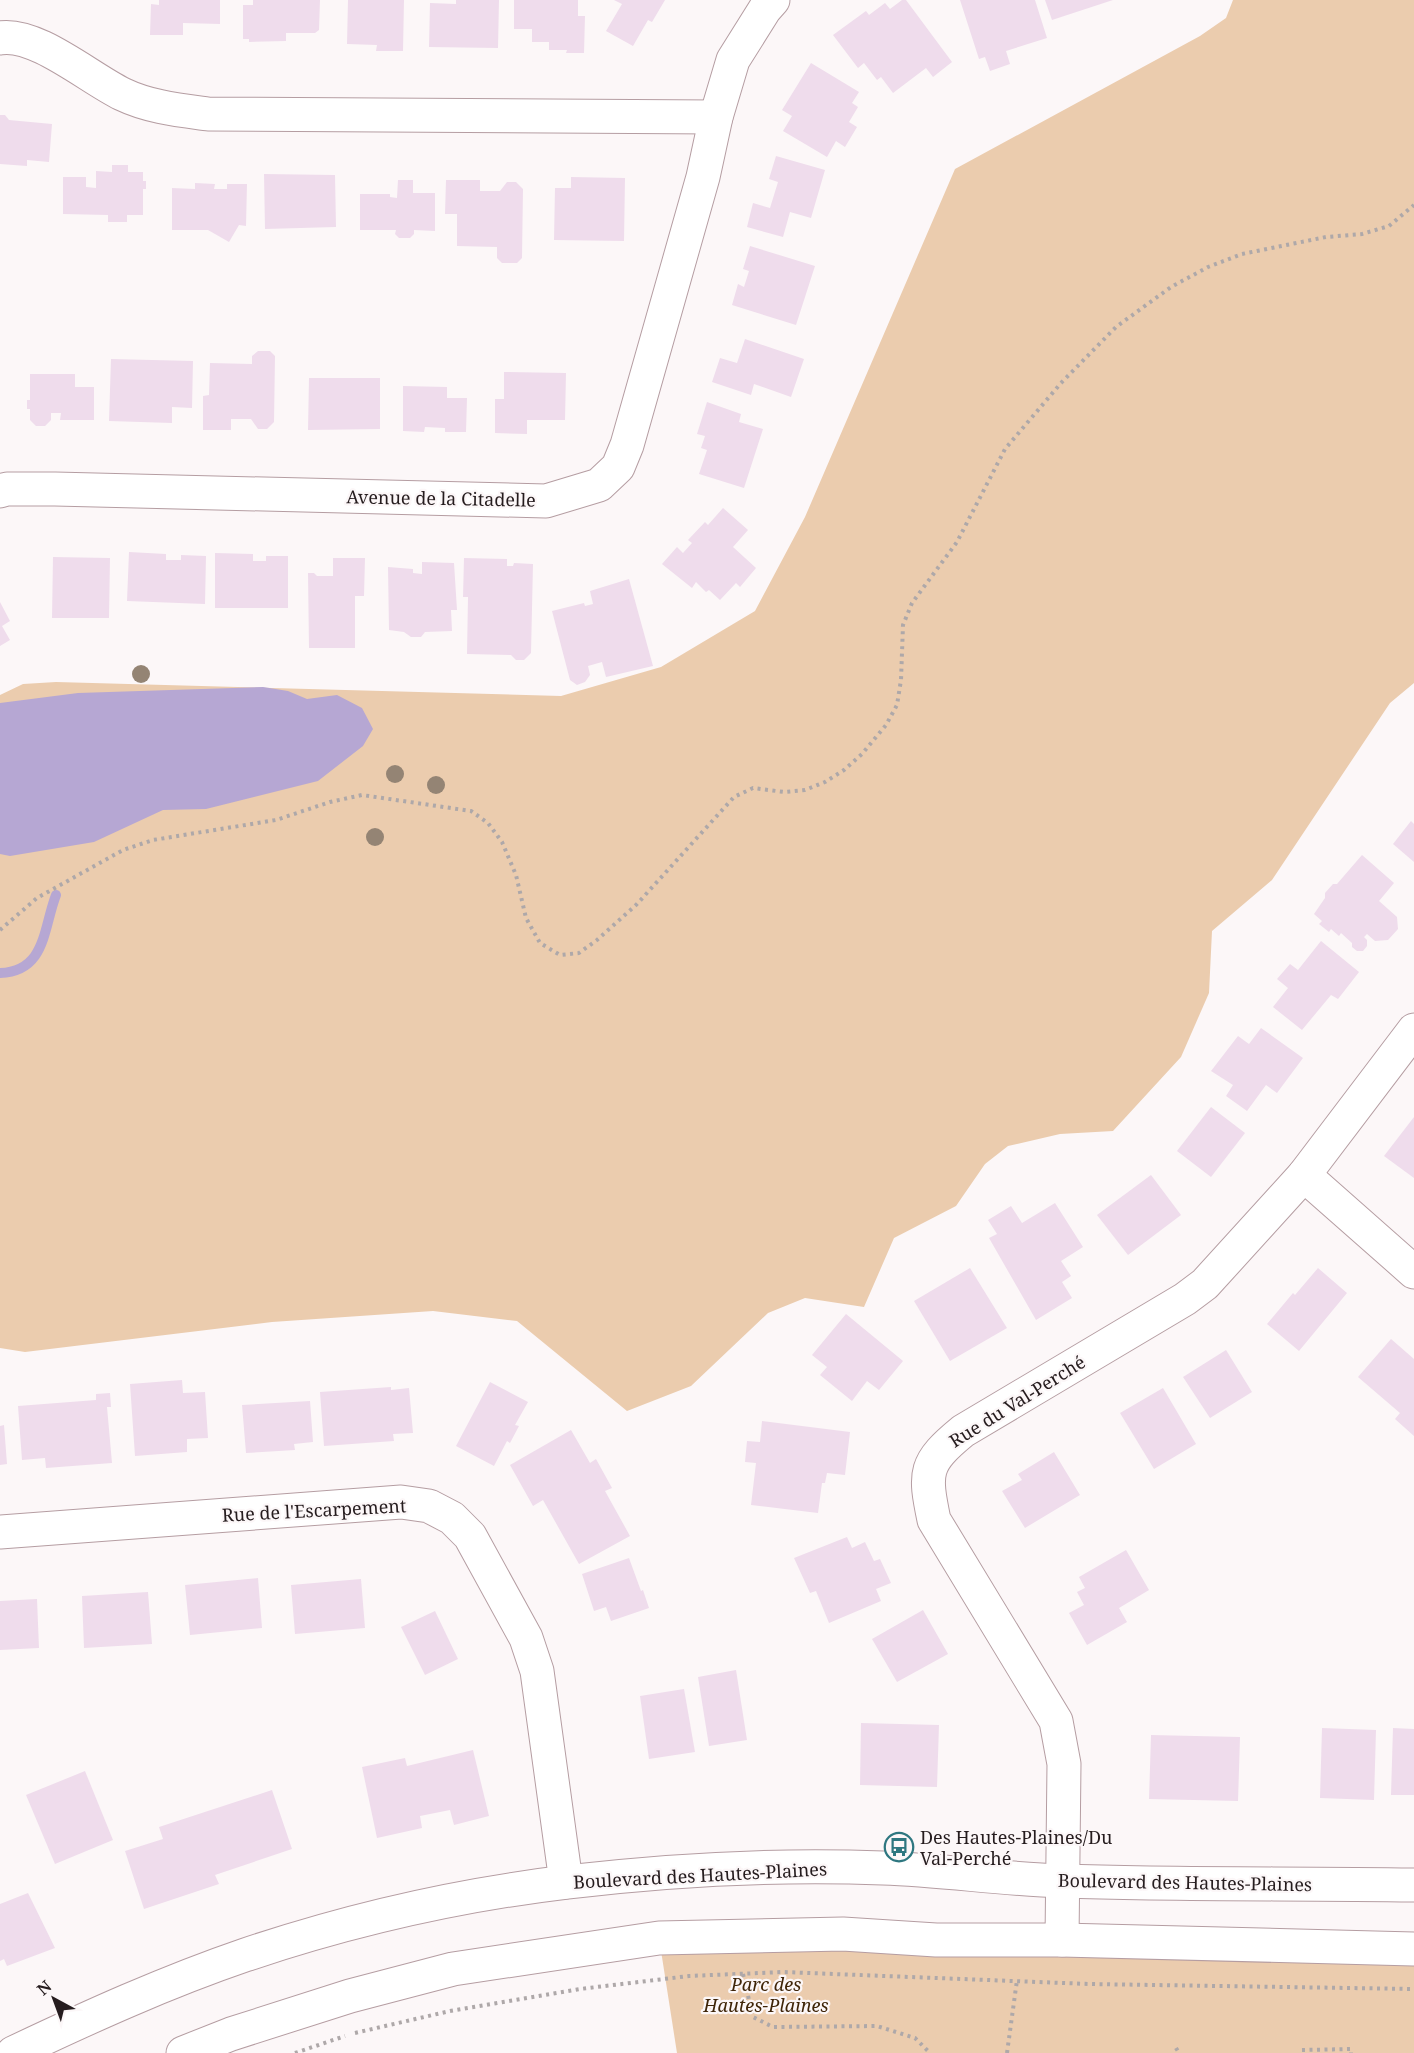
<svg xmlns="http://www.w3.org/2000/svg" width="1414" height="2053" viewBox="0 0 1414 2053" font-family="'Noto Serif',serif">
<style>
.green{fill:#ebccae}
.water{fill:#b6a7d3}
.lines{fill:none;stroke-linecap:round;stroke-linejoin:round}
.stream{stroke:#b6a7d3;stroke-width:10}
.building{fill:#efdcec}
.minor-casing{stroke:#b59da2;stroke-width:35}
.tertiary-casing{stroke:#b59da2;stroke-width:35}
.path{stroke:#aea8a9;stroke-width:4;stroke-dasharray:3 4.5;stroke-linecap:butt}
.minor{stroke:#fff;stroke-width:33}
.tertiary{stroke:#fff;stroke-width:33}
.tree{fill:#948474}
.labels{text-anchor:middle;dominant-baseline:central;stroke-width:4.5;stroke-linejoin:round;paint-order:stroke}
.street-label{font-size:18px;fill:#251c1e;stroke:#fcf7f8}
.poi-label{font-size:18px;fill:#251c1e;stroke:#fcf7f8;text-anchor:start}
.park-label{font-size:18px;font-style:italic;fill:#3f2508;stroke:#fcf7f8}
</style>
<rect width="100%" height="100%" fill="#fcf7f8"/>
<g class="green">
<polygon points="1233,0 1414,0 1414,683 1390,703 1272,880 1212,931 1209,993 1181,1057 1113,1131 1060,1134 1008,1146 985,1164 956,1206 894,1238 864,1307 805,1298 768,1313 691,1386 627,1411 517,1321 433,1311 272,1322 25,1352 0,1348 0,695 23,684 56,682 561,696 661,667 755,611 805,517 955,169 1200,36 1226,18"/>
<polygon points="659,1938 1414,1949 1414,2053 677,2053"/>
</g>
<polygon class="water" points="263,687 288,691 307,699 337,695 362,708 373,729 363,746 318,781 206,809 163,810 94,842 10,856 0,854 0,703 78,693"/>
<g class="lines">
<path class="stream" d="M0 973C46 971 43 929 56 895"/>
</g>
<g class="building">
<polygon points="159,0 220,0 220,24 183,23 183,35 150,35 151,4 159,5"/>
<polygon points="253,0 320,0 319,30 315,33 286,33 286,41 249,42 249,39 243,39 243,5 253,5"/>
<polygon points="348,0 404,0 403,51 376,51 377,45 347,44"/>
<polygon points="456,0 499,0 498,48 429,47 430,3 456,4"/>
<polygon points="514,0 578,0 578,16 585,16 584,53 566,53 567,50 549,50 549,42 532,42 532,29 514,29"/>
<polygon points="614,0 665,0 652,22 648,20 633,46 606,31 622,4"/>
<polygon points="902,0 906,0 952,62 933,77 926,68 893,93 881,77 877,80 864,63 858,68 833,35 866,11 869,15 885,3 890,9"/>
<polygon points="960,0 1035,0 1047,38 1006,51 1010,64 990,71 985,57 979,59"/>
<polygon points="1045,0 1113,0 1052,20"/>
<polygon points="811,63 859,92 852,103 858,107 849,122 857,127 845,147 836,141 827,157 783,131 792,116 782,110"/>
<polygon points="0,115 5,115 9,120 52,124 49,162 27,160 27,166 0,164"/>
<polygon points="776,156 825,170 811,218 790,212 783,237 747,227 753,203 770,208 778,182 769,179"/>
<polygon points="112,165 128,165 128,172 143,172 143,181 146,181 146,189 143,189 143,215 127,215 127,222 108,222 108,215 63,214 63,177 86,177 86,187 96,188 96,171 112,172"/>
<polygon points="264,174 335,175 336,227 265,229"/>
<polygon points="571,177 625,178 624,241 554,240 555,188 571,188"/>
<polygon points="398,180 413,180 413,193 435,193 435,231 414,230 414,234 410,238 399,238 395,234 396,230 360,230 360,194 390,194 390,197 397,198"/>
<polygon points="446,180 480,180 480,191 500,191 507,182 516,182 523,189 522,258 517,263 502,263 497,258 497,247 457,246 457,214 445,214"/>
<polygon points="195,183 215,184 214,189 227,189 227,184 247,184 246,226 239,225 229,242 208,230 172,230 172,188 195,189"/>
<polygon points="750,246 815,266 796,325 732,305 738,284 744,287 749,271 743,269"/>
<polygon points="745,339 804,359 791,397 754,384 751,395 712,382 720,358 737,363"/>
<polygon points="258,351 270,351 275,356 274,422 267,429 258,429 251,419 231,419 231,430 203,430 203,396 209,395 210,363 252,364 252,356"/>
<polygon points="111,359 193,361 192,408 172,407 172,423 109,421"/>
<polygon points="504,372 566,373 565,420 527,420 527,434 495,433 495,399 504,399"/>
<polygon points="30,374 75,374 75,387 94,387 94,420 60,420 61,413 51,413 51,420 45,426 36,426 30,420 30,409 27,409 27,400 30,400"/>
<polygon points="309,378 380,378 380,429 308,430"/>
<polygon points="403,386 447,387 447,398 467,398 466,432 445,432 445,428 425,427 424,432 403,431"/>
<polygon points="707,402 741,414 739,422 763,429 744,488 699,474 707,450 701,448 705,436 697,434"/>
<polygon points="723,508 748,530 733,547 756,568 740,587 736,583 720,600 709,590 706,592 696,582 692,588 662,564 677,547 683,553 692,543 688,540 705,522 708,525"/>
<polygon points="129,552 166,554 166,560 181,560 181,555 206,556 205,604 127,601"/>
<polygon points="215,553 253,554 253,561 266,561 266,556 288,556 288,608 215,608"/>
<polygon points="53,557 110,558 109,618 52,618"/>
<polygon points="333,558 365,558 364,596 355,596 355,648 309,648 308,573 314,573 317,576 333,576"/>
<polygon points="464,558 507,559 507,566 513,566 514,563 533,564 531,653 524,660 516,660 511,655 467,654 468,597 463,597"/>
<polygon points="422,562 454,563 457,610 451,610 452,631 425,632 421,637 411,637 404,632 389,630 388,567 413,569 413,573 422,574"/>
<polygon points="629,579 653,666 606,677 602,662 588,666 590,675 585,682 577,685 570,680 552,611 584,603 585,606 593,604 590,591"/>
<polygon points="0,602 10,621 2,626 10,640 0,646"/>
<polygon points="1411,821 1414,824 1414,862 1393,844"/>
<polygon points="1362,855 1394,883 1379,901 1397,917 1398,929 1388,940 1375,941 1367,934 1364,937 1367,940 1367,946 1363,951 1357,951 1352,947 1352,943 1341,933 1339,936 1331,929 1329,932 1319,924 1322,921 1314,914 1325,898 1325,893 1333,884 1337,884"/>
<polygon points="1321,941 1359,972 1338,999 1331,995 1302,1030 1273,1007 1288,988 1277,979 1290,964 1298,970"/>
<polygon points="1261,1028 1303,1058 1277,1093 1266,1085 1247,1111 1226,1096 1233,1085 1211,1071 1238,1036 1249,1044"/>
<polygon points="1211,1107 1245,1133 1211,1177 1177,1151"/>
<polygon points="1414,1117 1414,1178 1384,1156"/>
<polygon points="1151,1175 1181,1215 1128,1255 1097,1215"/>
<polygon points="1055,1203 1083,1247 1061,1261 1071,1276 1062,1282 1072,1298 1036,1320 989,1238 997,1234 988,1220 1011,1206 1022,1223"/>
<polygon points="970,1268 1007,1328 950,1361 914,1301"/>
<polygon points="1318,1268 1347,1293 1299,1351 1267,1324 1293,1293 1295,1295"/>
<polygon points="846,1314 903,1361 879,1390 867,1381 852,1401 820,1375 827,1367 812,1355"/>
<polygon points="1391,1339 1414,1359 1414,1436 1395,1419 1400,1413 1358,1377"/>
<polygon points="1226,1350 1252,1392 1210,1418 1183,1377"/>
<polygon points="182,1380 183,1393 205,1392 208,1438 187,1439 187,1452 135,1456 130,1384"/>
<polygon points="490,1382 528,1402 515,1425 519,1426 510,1443 507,1441 494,1466 456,1446"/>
<polygon points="391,1387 391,1390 409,1388 413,1433 393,1434 394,1441 324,1446 320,1392"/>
<polygon points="1163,1388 1196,1444 1154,1469 1120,1413"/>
<polygon points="110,1393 111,1407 107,1407 112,1463 46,1468 45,1458 22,1460 18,1406 96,1400 96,1394"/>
<polygon points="310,1401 313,1442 294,1444 295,1450 246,1453 242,1405"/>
<polygon points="762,1421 850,1432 845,1475 827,1473 825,1483 822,1483 818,1513 751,1505 756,1463 745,1462 747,1441 760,1442"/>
<polygon points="4,1425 7,1464 0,1465 0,1426"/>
<polygon points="571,1430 590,1463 596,1459 612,1488 605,1491 630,1536 579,1564 543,1500 533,1506 510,1465"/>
<polygon points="1054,1452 1080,1495 1025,1528 1002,1491 1022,1480 1018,1474"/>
<polygon points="847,1537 852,1548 865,1542 874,1561 880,1559 891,1583 876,1589 881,1601 829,1623 816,1591 810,1593 794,1558"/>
<polygon points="1126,1550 1149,1590 1119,1608 1127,1622 1087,1645 1069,1613 1084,1605 1077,1592 1085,1588 1079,1577"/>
<polygon points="629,1558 641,1591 643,1590 649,1608 611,1621 606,1607 594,1611 582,1574"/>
<polygon points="258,1578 262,1628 190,1635 185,1585"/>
<polygon points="361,1579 365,1628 295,1634 291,1585"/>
<polygon points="148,1592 152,1644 84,1648 82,1596"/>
<polygon points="37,1599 39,1648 0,1650 0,1601"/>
<polygon points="923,1610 948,1654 897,1682 872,1639"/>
<polygon points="435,1611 458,1659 425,1675 401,1627"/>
<polygon points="736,1670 747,1740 709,1746 698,1677"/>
<polygon points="684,1689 695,1752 649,1759 640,1696"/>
<polygon points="861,1723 939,1725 937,1787 860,1785"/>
<polygon points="1322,1728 1376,1730 1374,1800 1320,1798"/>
<polygon points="1393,1728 1414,1729 1414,1795 1391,1795"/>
<polygon points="1151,1735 1240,1737 1238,1801 1149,1799"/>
<polygon points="473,1750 489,1816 454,1825 450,1810 420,1816 422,1828 377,1838 362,1767 405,1758 407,1766"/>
<polygon points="85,1771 113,1840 55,1864 26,1795"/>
<polygon points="272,1790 292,1849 215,1875 219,1884 144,1909 125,1851 163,1839 159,1827"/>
<polygon points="28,1893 55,1948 7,1966 4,1959 0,1961 0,1904"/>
</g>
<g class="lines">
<g class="minor-casing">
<g id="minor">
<path d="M0 38C36 32 89 78 122 94 149 107 178 110 208 114L716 117"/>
<polyline points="0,491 7,489 55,489 546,501 599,485 618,467 627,445 703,177 716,117 733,60 765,9 773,0"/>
<polyline points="1304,1175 1414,1272"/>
<polyline points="0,1532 401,1502 429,1506 452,1518 470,1536 526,1638 537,1671 566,1882"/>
<path d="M1062 1940 1064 1764 1056 1721 934 1520C924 1472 924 1463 963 1431L1185 1299 1205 1284 1304 1175 1414 1030"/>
</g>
</g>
<g class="tertiary-casing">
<g id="tertiary">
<path d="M13 2053C89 2017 166 1982 245 1955 349 1920 458 1895 567 1882 669 1870 780 1864 883 1868 942 1870 1002 1879 1062 1881 1179 1885 1297 1883 1414 1885"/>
<polyline points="183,2053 231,2034 350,1996 453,1969 659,1938 843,1934 936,1940 1062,1940 1414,1949"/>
</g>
</g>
<g class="path">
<polyline points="0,930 37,898 123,850 153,840 276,820 330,802 362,795 471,811 488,823 502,842 516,875 526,918 540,943 560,955 579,953 597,940 637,904 734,797 753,788 784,792 805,790 825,782 844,770 862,754 886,725 897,705 901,680 903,625 912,603 957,542 1005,449 1061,383 1116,327 1171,287 1208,267 1242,254 1326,237 1362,234 1389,226 1414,205"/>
<polyline points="743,1974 753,2017 773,2027 877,2026 915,2038 930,2053"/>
<polyline points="355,2033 450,2011 580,1989 689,1976 783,1972 1089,1984 1414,1989"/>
<polyline points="1176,2048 1179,2053"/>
<polyline points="1302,2050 1351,2049 1351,2053"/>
<polyline points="295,2053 345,2036"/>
<polyline points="1007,2053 1017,1980"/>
</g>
<use href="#minor" class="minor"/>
<use href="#tertiary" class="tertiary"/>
</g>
<g class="tree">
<circle cx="141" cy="674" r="9"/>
<circle cx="395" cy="774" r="9"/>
<circle cx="436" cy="785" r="9"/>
<circle cx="375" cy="837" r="9"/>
</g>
<defs>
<g id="bus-ring" transform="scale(1.5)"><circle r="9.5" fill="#fcf7f8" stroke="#2e7780" stroke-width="1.5"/><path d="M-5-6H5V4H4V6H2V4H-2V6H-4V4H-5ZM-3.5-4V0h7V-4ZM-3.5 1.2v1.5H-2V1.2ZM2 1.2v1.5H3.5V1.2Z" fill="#2e7780"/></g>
</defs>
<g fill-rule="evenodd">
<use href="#bus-ring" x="899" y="1847"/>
</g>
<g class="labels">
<g class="street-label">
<text transform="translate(441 498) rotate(1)">Avenue de la Citadelle</text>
<text transform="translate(1017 1401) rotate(-32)">Rue du Val-Perché</text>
<text transform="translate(314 1510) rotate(-3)">Rue de l'Escarpement</text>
<text transform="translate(700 1875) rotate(-3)">Boulevard des Hautes-Plaines</text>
<text transform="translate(1185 1882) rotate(1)">Boulevard des Hautes-Plaines</text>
</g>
<g class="poi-label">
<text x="920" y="1837">Des Hautes-Plaines/Du<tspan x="920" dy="21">Val-Perché</tspan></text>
</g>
<g class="park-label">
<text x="766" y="1984">Parc des<tspan x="766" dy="21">Hautes-Plaines</tspan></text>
</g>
</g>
<g transform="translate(54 1999) rotate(319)" stroke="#fcf7f8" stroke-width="4.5" paint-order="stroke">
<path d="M0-4.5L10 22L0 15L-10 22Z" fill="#251c1e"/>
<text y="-9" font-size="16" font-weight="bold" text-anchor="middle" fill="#251c1e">N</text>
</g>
</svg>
